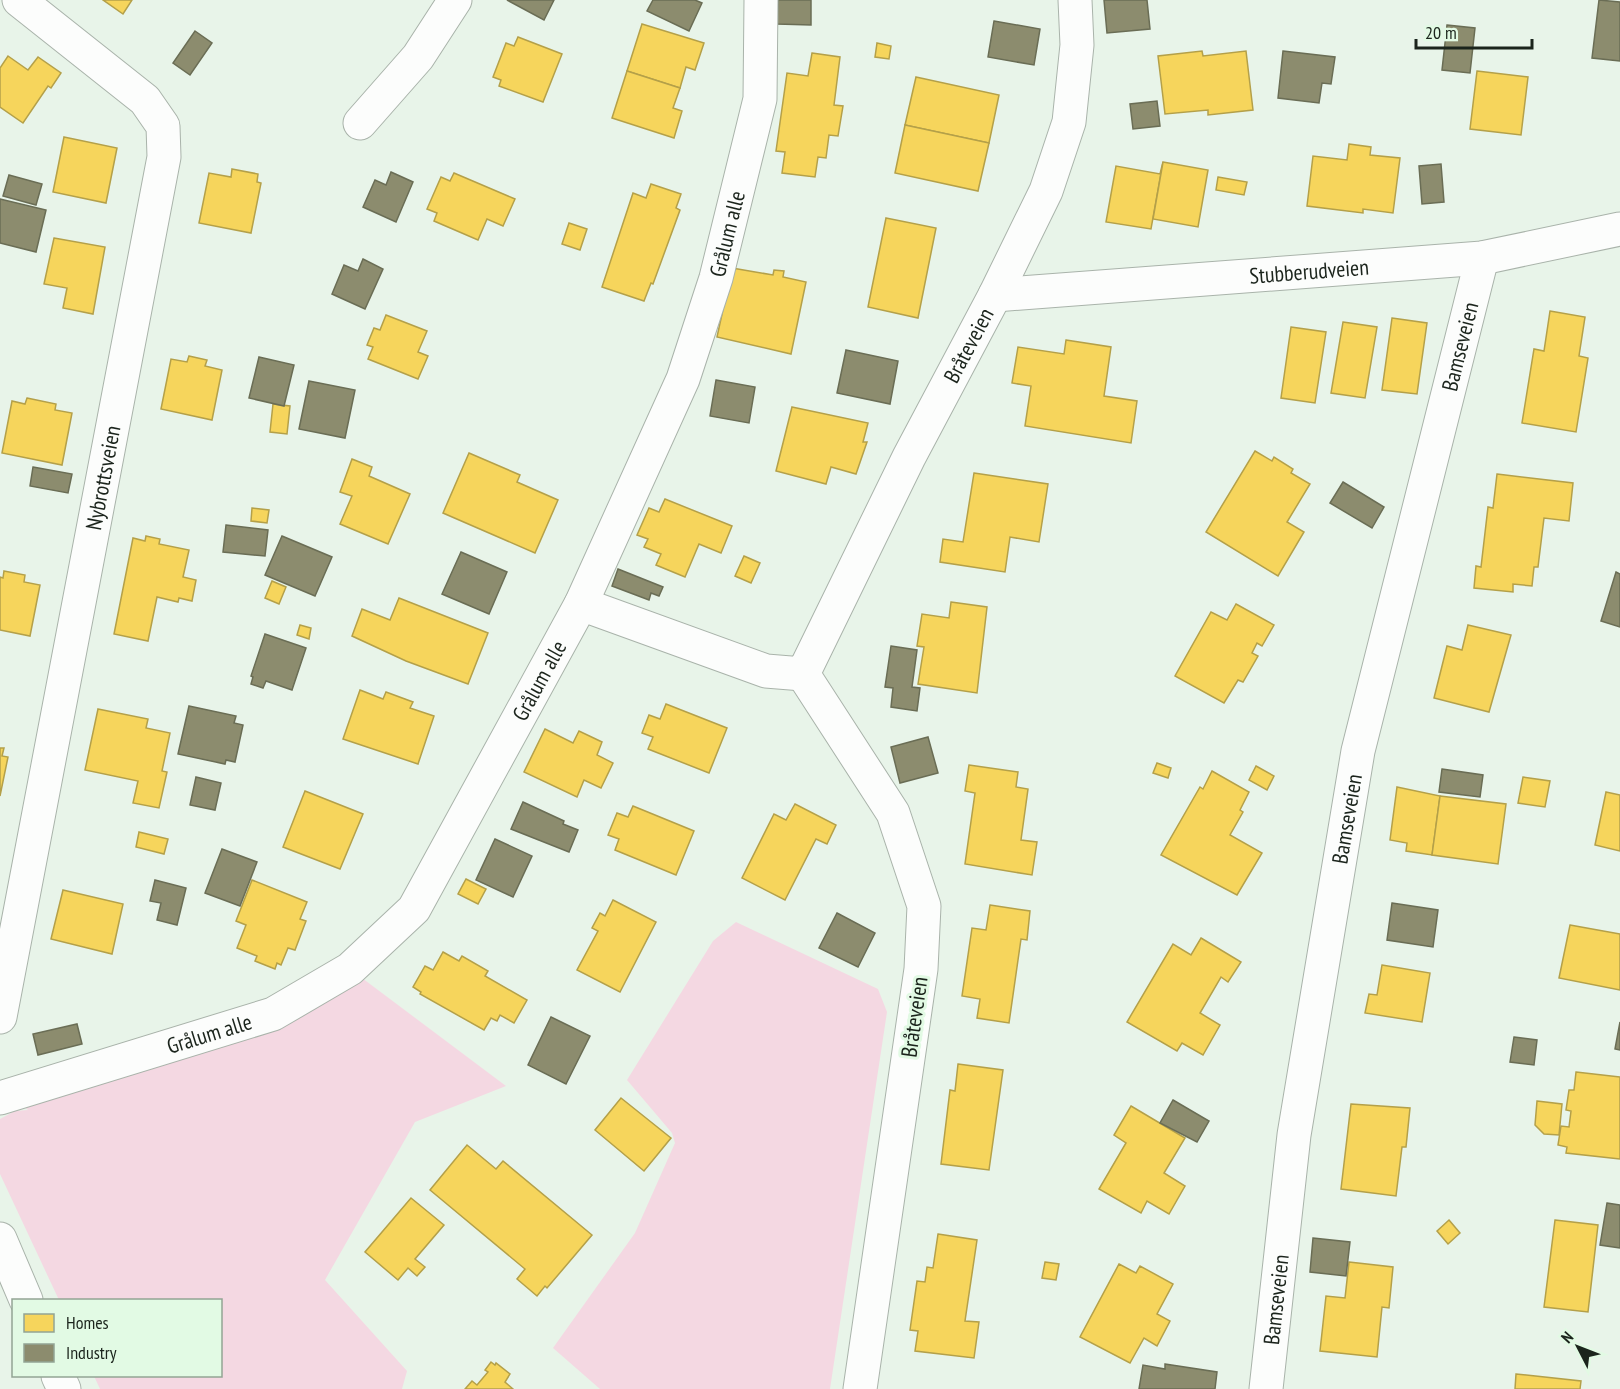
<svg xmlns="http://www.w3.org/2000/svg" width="1620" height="1389" viewBox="0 0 1620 1389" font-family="'PT Sans Narrow',sans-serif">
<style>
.green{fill:#f4d8e2}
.homes{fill:#f6d55c;stroke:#b4a049;stroke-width:1.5}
.industry{fill:#8c8c6e;stroke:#6a6d55;stroke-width:1.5}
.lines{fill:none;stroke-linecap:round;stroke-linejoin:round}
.minor-casing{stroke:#a9b3aa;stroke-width:35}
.minor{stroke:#fcfdfc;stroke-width:33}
.labels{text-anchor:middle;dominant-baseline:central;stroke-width:6;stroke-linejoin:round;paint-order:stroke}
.street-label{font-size:22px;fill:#1b241c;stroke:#e2fae4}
</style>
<rect width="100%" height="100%" fill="#e8f4e9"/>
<g class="green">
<polygon points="736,922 878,989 887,1012 830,1389 600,1389 553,1348 635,1233 675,1143 672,1133 627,1080 713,941"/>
<polygon points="350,969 506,1086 415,1122 325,1280 407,1371 402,1389 100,1389 94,1376 220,1376 220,1300 59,1300 0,1174 0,1119 15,1111 28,1110 10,1095"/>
</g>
<g class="homes">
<polygon points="103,0 132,0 123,14"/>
<polygon points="642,24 704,43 695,70 686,67 680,88 627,71"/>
<polygon points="518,37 562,54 543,102 499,86 501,80 493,77 506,43 514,46"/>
<polygon points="877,43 891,46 889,59 875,57"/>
<polygon points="1202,51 1203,56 1246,51 1253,110 1208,115 1208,110 1165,114 1158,56"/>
<polygon points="812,53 840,57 834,105 843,106 838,136 829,135 826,158 818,157 815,177 782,173 785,152 776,151 787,73 808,76"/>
<polygon points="8,56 28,70 38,57 61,73 51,88 48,86 23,123 0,107 0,68"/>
<polygon points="627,71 680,88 673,108 682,111 674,138 612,118"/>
<polygon points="1477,71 1528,77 1521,135 1470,129"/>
<polygon points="916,77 999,95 989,143 905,125"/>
<polygon points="905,125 989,143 978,191 895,173"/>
<polygon points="64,137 117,148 106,203 53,192"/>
<polygon points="1349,144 1371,147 1370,155 1400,158 1393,213 1363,209 1363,213 1307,206 1313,156 1347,160"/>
<polygon points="1163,162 1151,229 1106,222 1116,166 1160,174"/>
<polygon points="1163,162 1208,170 1198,227 1153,219"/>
<polygon points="232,169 258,174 257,182 261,183 251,233 199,223 209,173 231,177"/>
<polygon points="454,173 515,199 503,226 487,219 478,240 434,221 437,213 427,209 441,177 450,181"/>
<polygon points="1218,177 1247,182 1244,195 1216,190"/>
<polygon points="651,184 681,194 676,208 680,210 653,284 651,283 644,301 602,287 633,193 646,198"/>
<polygon points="886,218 936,228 918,318 868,307"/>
<polygon points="569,223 587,229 580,250 562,244"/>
<polygon points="54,238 105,247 93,314 63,308 67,288 44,284"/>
<polygon points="732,268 773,275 774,270 784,271 783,277 806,282 791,354 717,337"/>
<polygon points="1550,311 1585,317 1579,356 1588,358 1576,432 1522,423 1534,349 1544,351"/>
<polygon points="386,315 427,331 418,352 428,356 418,379 368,359 373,347 367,345 374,328 380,330"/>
<polygon points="1392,318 1427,323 1417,394 1382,390"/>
<polygon points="1343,322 1377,327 1365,398 1331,393"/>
<polygon points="1291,327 1326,332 1315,403 1281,398"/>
<polygon points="1066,340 1111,347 1104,396 1137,401 1131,443 1025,426 1031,386 1012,383 1018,347 1064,354"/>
<polygon points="189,356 207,360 205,366 222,370 212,420 161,409 171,359 187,362"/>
<polygon points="27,398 56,404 55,410 72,413 62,465 2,453 12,401 25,404"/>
<polygon points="273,404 290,406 287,434 270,432"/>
<polygon points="792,407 868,423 863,442 867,442 856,474 831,467 826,484 776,471"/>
<polygon points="1255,451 1272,461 1274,457 1293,469 1291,473 1310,484 1287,522 1304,532 1278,576 1206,532"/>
<polygon points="469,453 520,475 517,482 558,500 535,553 443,513"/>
<polygon points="352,459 372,467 369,476 410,494 388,544 340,524 352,496 340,492"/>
<polygon points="974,473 1048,484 1039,542 1010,537 1005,572 940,562 943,539 963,542"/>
<polygon points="1497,474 1573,483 1569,521 1544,518 1538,567 1534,567 1532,586 1513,584 1513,592 1474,588 1476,566 1481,567 1488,507 1493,508"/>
<polygon points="665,499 732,526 721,553 699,544 685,577 656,565 661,554 644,547 648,539 637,535 649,508 659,512"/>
<polygon points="252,508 269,510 267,523 251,521"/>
<polygon points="146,536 160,539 159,544 189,550 183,577 196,580 192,601 179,598 178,602 157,597 148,641 114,634 133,538 145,541"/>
<polygon points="744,556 760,563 751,583 735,576"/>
<polygon points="4,571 25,575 24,582 40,585 30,636 0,630 0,577 3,578"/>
<polygon points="272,581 286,587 279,604 265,598"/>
<polygon points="399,598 488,633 468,684 406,661 352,636 362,609 390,620"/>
<polygon points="951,602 987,607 977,693 918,684 924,647 917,646 922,614 949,618"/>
<polygon points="1236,604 1274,625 1262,646 1257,643 1252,653 1258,656 1243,682 1238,680 1224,703 1175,676 1211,612 1227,620"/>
<polygon points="300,625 311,628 309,639 297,635"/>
<polygon points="1468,625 1511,635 1489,712 1434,698 1447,646 1462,650"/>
<polygon points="360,690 383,699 386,692 413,702 410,708 434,716 418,764 343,739"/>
<polygon points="666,704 727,728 709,773 648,749 653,737 642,733 649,715 660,719"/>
<polygon points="98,709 148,719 146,728 170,733 162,771 167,772 159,808 133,803 138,781 85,770"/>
<polygon points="545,729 573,743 579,731 602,742 597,755 613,763 601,788 584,780 577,797 524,772"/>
<polygon points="0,748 4,748 2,756 8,757 0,796"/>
<polygon points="1157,763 1171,768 1168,778 1153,773"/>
<polygon points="969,765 1018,772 1016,787 1028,789 1021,840 1037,842 1032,875 965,864 975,793 965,791"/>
<polygon points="1256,766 1274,776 1267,790 1249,780"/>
<polygon points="1212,771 1249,792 1240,810 1243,812 1230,835 1262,853 1237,895 1161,855 1200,787 1203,789"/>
<polygon points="1523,777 1550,781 1545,807 1518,803"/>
<polygon points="1397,787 1440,796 1432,855 1406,851 1407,843 1390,840"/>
<polygon points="305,791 363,814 340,869 283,847"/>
<polygon points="1606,792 1620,795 1620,851 1595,845"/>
<polygon points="1440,796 1506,804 1498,864 1432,855"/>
<polygon points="795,804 836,825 827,844 816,839 785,900 742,878 774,814 786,820"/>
<polygon points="633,806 694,831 676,875 615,850 619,839 608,835 617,813 628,817"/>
<polygon points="139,832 168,839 164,854 136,847"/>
<polygon points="466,879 486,889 478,904 458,894"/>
<polygon points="252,880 307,902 300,919 306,921 295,950 288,948 281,965 277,963 275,969 255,961 257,956 237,948 246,925 236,921"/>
<polygon points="63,890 123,904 112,954 51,939"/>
<polygon points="613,900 656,922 620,992 577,970 598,931 592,928 600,913 605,916"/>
<polygon points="990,905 1030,911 1027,940 1021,939 1009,1023 977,1018 980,999 962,996 972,928 986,930"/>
<polygon points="1570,925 1620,934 1620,990 1559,978"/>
<polygon points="1201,938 1241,962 1228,982 1221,977 1200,1013 1220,1025 1203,1055 1182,1043 1177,1051 1127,1022 1173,944 1191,955"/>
<polygon points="443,952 459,961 462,956 488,971 485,976 527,1000 514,1023 500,1015 497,1021 491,1018 484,1030 420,994 421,992 413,987 425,966 433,970"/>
<polygon points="1382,965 1430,973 1422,1022 1365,1013 1369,994 1377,995"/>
<polygon points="958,1064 1003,1070 989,1170 941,1164 950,1090 955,1091"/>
<polygon points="1576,1072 1620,1077 1620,1159 1566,1153 1567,1147 1558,1145 1561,1126 1569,1127 1571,1111 1566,1110 1569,1090 1574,1090"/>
<polygon points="621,1098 671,1138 644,1171 595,1130"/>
<polygon points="1537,1101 1562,1104 1559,1135 1544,1134 1535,1125"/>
<polygon points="1351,1104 1410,1108 1406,1147 1402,1147 1396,1196 1341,1189"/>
<polygon points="1131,1106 1185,1138 1164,1173 1185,1186 1169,1214 1147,1201 1141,1213 1099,1189 1126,1143 1114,1135"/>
<polygon points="467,1145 496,1169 503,1161 592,1235 547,1288 545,1286 537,1296 517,1279 525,1269 430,1190"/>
<polygon points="411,1198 444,1225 415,1259 425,1267 417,1276 408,1268 398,1280 365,1252"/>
<polygon points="1449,1220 1460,1233 1448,1244 1437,1231"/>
<polygon points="1555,1220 1598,1225 1588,1312 1544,1307"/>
<polygon points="938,1234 977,1240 965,1321 979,1322 974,1358 915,1351 918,1331 910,1330 917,1281 925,1282 927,1267 933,1268"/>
<polygon points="1045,1262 1059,1264 1056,1280 1042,1278"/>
<polygon points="1349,1262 1393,1267 1389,1308 1382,1307 1377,1357 1320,1351 1326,1296 1345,1298"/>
<polygon points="1119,1264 1136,1273 1140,1266 1173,1284 1157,1314 1170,1321 1157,1346 1144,1338 1130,1363 1080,1337"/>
<polygon points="491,1362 495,1365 496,1363 510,1374 505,1382 513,1389 465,1389 472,1381 477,1385 488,1372 485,1370"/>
<polygon points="1516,1374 1581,1381 1580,1389 1515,1389"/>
</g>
<g class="industry">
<polygon points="507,0 554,0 544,20"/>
<polygon points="653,0 695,0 702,3 689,31 647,11"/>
<polygon points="778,0 811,0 811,25 777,24"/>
<polygon points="1104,0 1147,0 1150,29 1107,33"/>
<polygon points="1599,0 1620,2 1620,61 1592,58"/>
<polygon points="994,21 1040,29 1034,65 988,57"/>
<polygon points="1447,25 1475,28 1470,73 1442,70"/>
<polygon points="195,31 212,43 190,75 173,63"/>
<polygon points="1283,51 1335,57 1331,84 1322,83 1319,103 1278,98"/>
<polygon points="1157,101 1160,126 1133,129 1130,104"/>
<polygon points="1441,164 1444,202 1422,204 1419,166"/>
<polygon points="391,172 413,182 396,222 363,207 375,180 386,185"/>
<polygon points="9,175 42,184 36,205 3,196"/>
<polygon points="0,199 46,210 36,252 0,243"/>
<polygon points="363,259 383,269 365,309 332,294 344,265 358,271"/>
<polygon points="846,350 898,361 890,404 837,393"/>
<polygon points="259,357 294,365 284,406 249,398"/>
<polygon points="716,380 755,387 749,423 710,416"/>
<polygon points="309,381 355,390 345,438 299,429"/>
<polygon points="33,467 72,474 68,493 30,486"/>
<polygon points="1343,482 1384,507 1372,528 1330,503"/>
<polygon points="226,525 268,530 265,556 223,552"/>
<polygon points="282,536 332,557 315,596 265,575"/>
<polygon points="461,552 507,572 489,614 442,594"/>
<polygon points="618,569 663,587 659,596 651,593 649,600 612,586"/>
<polygon points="1616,572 1620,574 1620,627 1601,621"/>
<polygon points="265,634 306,648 292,690 266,681 263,688 251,684 253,677 251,676"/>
<polygon points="891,646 917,650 912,687 920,688 917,711 891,707 893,688 885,687"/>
<polygon points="189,706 236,716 234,723 243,725 235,762 226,760 225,764 178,754"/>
<polygon points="928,737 938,773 900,783 891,747"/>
<polygon points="1442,769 1483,775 1480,797 1439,792"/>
<polygon points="196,777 221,783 215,810 190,805"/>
<polygon points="523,802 564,821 563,824 578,830 569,852 511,829"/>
<polygon points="495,839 532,856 513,897 476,880"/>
<polygon points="222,849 257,862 240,906 205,893"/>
<polygon points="155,880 186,888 177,925 157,920 161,903 150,901"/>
<polygon points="1392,903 1438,910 1433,947 1387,940"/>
<polygon points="837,913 875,933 858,967 819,948"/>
<polygon points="551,1017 590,1036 566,1084 528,1065"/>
<polygon points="1620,1022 1620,1050 1615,1049"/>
<polygon points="77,1024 82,1044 38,1055 33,1034"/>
<polygon points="1514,1037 1537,1040 1534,1065 1510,1062"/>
<polygon points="1173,1100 1209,1121 1197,1142 1160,1123"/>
<polygon points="1607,1203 1620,1205 1620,1248 1600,1245"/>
<polygon points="1313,1238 1350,1242 1346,1276 1310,1272"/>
<polygon points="1165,1364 1217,1372 1215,1389 1139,1389 1143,1365 1165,1369"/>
</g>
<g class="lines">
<g class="minor-casing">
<g id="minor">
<polyline points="360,123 418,57 455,0"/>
<path id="s1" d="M995 295 1482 258 1620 229"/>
<path id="s2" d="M581 604 766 671 803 674 909 457 995 295 1046 191 1069 122 1077 45 1075 0"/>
<polyline points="803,674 893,813 924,906 921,969 860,1389"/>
<path id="s3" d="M0 1017 164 157 163 126 145 100 19 0"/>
<path id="s4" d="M0 1098 273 1014 350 969 414 909 581 604 683 379 716 278 760 99 761 0"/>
<polyline points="0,1239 26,1300"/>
<polyline points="58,1376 64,1389"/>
<path id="s5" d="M1266 1389 1294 1135 1358 751 1482 258"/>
</g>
</g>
<use href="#minor" class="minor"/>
</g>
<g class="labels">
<g class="street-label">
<text stroke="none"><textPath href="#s4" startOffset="1209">Grålum alle</textPath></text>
<text stroke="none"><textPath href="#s1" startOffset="315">Stubberudveien</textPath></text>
<text stroke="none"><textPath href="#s2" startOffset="602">Bråteveien</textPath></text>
<text stroke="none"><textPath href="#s5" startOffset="1062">Bamseveien</textPath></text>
<text stroke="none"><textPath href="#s3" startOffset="549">Nybrottsveien</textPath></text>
<text stroke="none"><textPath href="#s4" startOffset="723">Grålum alle</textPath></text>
<text stroke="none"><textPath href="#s5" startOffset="576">Bamseveien</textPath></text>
<text transform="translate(914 1017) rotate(-82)">Bråteveien</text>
<text stroke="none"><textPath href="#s4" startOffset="219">Grålum alle</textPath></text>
<text stroke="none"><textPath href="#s5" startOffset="90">Bamseveien</textPath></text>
</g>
</g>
<rect x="12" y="1299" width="210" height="78" fill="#e2fae4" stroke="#92a494" stroke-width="1.5"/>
<rect x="24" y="1314" width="30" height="18" fill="#f6d55c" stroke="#92a494" stroke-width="1.5"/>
<text x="66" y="1329" font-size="18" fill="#1b241c">Homes</text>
<rect x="24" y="1344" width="30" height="18" fill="#8c8c6e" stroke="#92a494" stroke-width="1.5"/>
<text x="66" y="1359" font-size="18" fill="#1b241c">Industry</text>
<g transform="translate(1578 1347) rotate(312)" stroke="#e2fae4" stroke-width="4.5" paint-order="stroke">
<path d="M0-4.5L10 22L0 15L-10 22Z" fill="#1b241c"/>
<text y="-9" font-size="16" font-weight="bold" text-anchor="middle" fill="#1b241c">N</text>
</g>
<path d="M1416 39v9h116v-9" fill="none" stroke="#1b241c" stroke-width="3"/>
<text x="1425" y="39" font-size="18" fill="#1b241c" stroke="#e2fae4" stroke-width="4.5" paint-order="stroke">20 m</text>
</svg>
